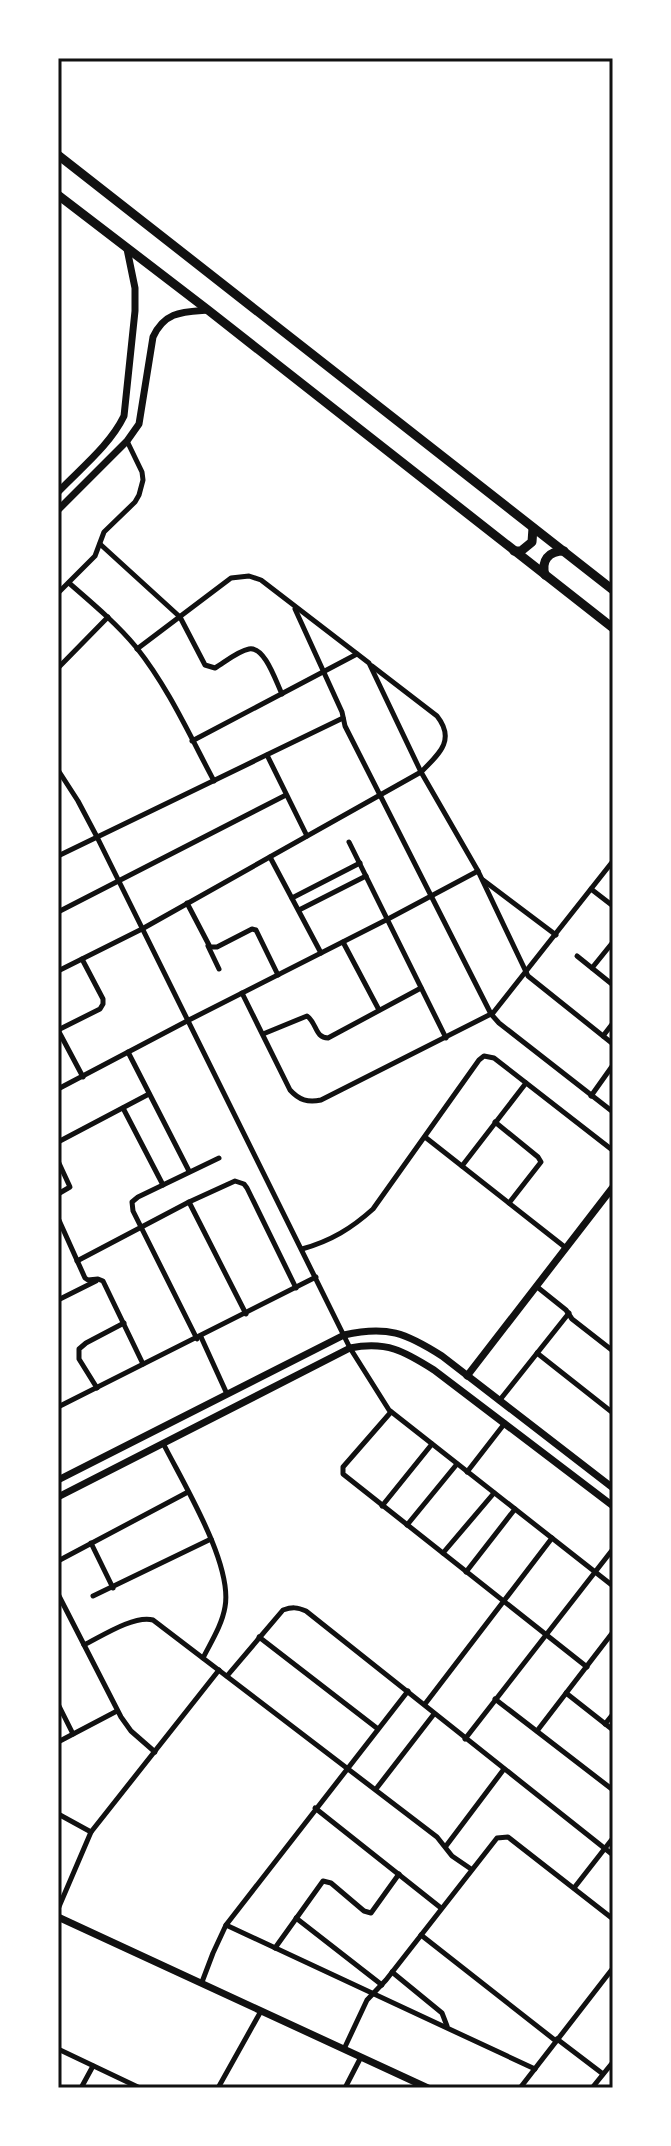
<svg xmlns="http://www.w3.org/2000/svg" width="671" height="2146" viewBox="0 0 671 2146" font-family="Roboto,sans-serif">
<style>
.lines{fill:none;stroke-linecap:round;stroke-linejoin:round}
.minor{stroke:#111;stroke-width:5}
.tertiary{stroke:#111;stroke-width:7}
.trunk{stroke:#111;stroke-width:9}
.neatline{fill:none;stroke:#111;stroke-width:3}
</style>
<rect width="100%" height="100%" fill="#fff"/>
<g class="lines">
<g class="minor">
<path d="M100 544 180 617 205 665 215 668C225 662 238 651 249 649 265 646 276 682 282 694"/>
<path d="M69 583C92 603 116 623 136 647 168 687 190 736 214 781"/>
<polyline points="58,593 95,556 104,532 135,502 139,495 143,480 142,472 127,441"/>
<polyline points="295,609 342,712 345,726 491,1014 499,1023 613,1112"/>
<polyline points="137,649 231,578 249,576 261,580 369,663 421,772 478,871 528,976 613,1044"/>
<polyline points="58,668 108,617"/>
<polyline points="192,741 357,654"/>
<polyline points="267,755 307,836"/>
<polyline points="58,770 78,801 97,837 350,1348 389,1410 613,1586"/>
<polyline points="349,842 446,1038"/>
<polyline points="58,856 343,718"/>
<polyline points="270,857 321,953"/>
<polyline points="483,880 556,935"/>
<polyline points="591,889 613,906"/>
<polyline points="292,898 360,863"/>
<polyline points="187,903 210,947 217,947 252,929 256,930 278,975"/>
<polyline points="299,910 366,876"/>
<polyline points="58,912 286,795"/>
<polyline points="343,942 379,1010"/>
<polyline points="208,946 219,969"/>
<polyline points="577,956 613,985"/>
<polyline points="592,968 613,942"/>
<path d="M58 971 142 929 421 772C439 754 456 740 437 716L372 666"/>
<path d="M242 993 290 1090C299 1100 308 1103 321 1100L493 1013 613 861"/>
<polyline points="58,1030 100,1009 103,1004 103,999 82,959"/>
<polyline points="58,1030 83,1077"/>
<path d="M263 1034 307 1016C317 1023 315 1038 328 1038L421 988"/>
<polyline points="603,1036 613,1023"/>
<polyline points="128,1052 189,1171"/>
<polyline points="58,1089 189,1020 388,919 478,871"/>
<polyline points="591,1096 613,1065"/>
<polyline points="123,1108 163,1185"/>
<polyline points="495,1122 538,1157 541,1162 509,1203"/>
<polyline points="425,1137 566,1248"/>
<polyline points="58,1142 149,1094"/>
<polyline points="58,1161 70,1187 58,1194"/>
<polyline points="462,1166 526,1083"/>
<polyline points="189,1202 246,1314"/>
<polyline points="58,1218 85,1278 88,1280 98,1279 103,1281 143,1364"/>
<path d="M302 1249C331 1241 352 1228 373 1209L479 1060 484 1056 494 1058 611 1149"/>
<polyline points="77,1261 189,1202 235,1181 244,1184 247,1188 296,1288"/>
<polyline points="536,1286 566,1310 572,1319 613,1351"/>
<polyline points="58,1300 96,1281"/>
<polyline points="201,1337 227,1394"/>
<polyline points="197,1339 133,1211 132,1202 138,1197 219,1158"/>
<polyline points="537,1353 613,1413"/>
<polyline points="97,1388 79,1359 79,1349 86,1343 124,1323"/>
<polyline points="499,1401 569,1313"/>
<polyline points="58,1407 316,1277"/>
<polyline points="391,1412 343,1467 343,1474 587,1667"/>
<path d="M163 1443C183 1483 233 1564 225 1607 222 1625 211 1642 203 1658"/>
<polyline points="467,1472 505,1423"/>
<polyline points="382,1506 432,1444"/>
<polyline points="407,1525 457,1464"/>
<polyline points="91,1543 113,1588"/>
<polyline points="443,1553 494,1493"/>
<polyline points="58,1561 188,1492"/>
<polyline points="466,1572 515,1509"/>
<polyline points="58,1594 121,1717 131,1731 155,1752"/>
<polyline points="93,1596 211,1539"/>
<polyline points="259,1637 378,1729"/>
<path d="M84 1645C102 1636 134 1615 153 1620L437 1837 452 1856 471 1869"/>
<path d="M227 1676 283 1610C292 1607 297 1607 306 1611L613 1855"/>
<polyline points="566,1693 613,1730"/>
<polyline points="495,1699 613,1790"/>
<polyline points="58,1704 73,1734"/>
<polyline points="425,1704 552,1538"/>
<polyline points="605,1724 613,1714"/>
<polyline points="537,1731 613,1632"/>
<polyline points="465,1739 613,1549"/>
<polyline points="58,1742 117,1711"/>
<polyline points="376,1789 434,1714"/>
<polyline points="315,1808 441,1908"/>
<polyline points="60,1815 91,1832"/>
<polyline points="446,1846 504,1769"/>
<polyline points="574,1888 613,1838"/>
<polyline points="58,1909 91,1832 219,1670"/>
<polyline points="296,1918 382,1985"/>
<polyline points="226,1925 535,2069"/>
<polyline points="421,1935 556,2041"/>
<polyline points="275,1948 323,1881 331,1883 364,1911 371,1913 399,1874"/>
<polyline points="392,1972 442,2013 447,2026"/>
<polyline points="202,1982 213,1953 226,1925 408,1691"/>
<polyline points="557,2039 603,2074"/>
<polyline points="58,2049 140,2088"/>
<polyline points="344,2049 367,2000 386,1980 497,1838 508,1837 613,1919"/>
<polyline points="81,2088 93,2066"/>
<polyline points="218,2088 261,2011"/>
<polyline points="345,2088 361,2057"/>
<polyline points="520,2088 613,1968"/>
<polyline points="592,2088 613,2062"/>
</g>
<g class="tertiary">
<path d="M58 492C81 468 110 445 124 416L135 311V288L127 249"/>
<path d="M58 510 127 441 139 424 153 337C165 311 183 312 208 310"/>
<polyline points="467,1376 613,1187"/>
<path d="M58 1480 344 1335C387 1325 406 1333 442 1356L613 1488"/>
<path d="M58 1497 350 1348C387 1341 404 1351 434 1370L613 1506"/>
<polyline points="58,1917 428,2088"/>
</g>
<g class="trunk">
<polyline points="58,155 613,590"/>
<polyline points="58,195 208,310 613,628"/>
<polyline points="514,551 521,551 532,542 533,528"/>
<path d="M545 575C541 561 548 551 564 551"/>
</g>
</g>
<rect width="671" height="2146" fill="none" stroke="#ffffff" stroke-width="120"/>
<rect x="60" y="60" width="551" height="2026" class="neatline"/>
</svg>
